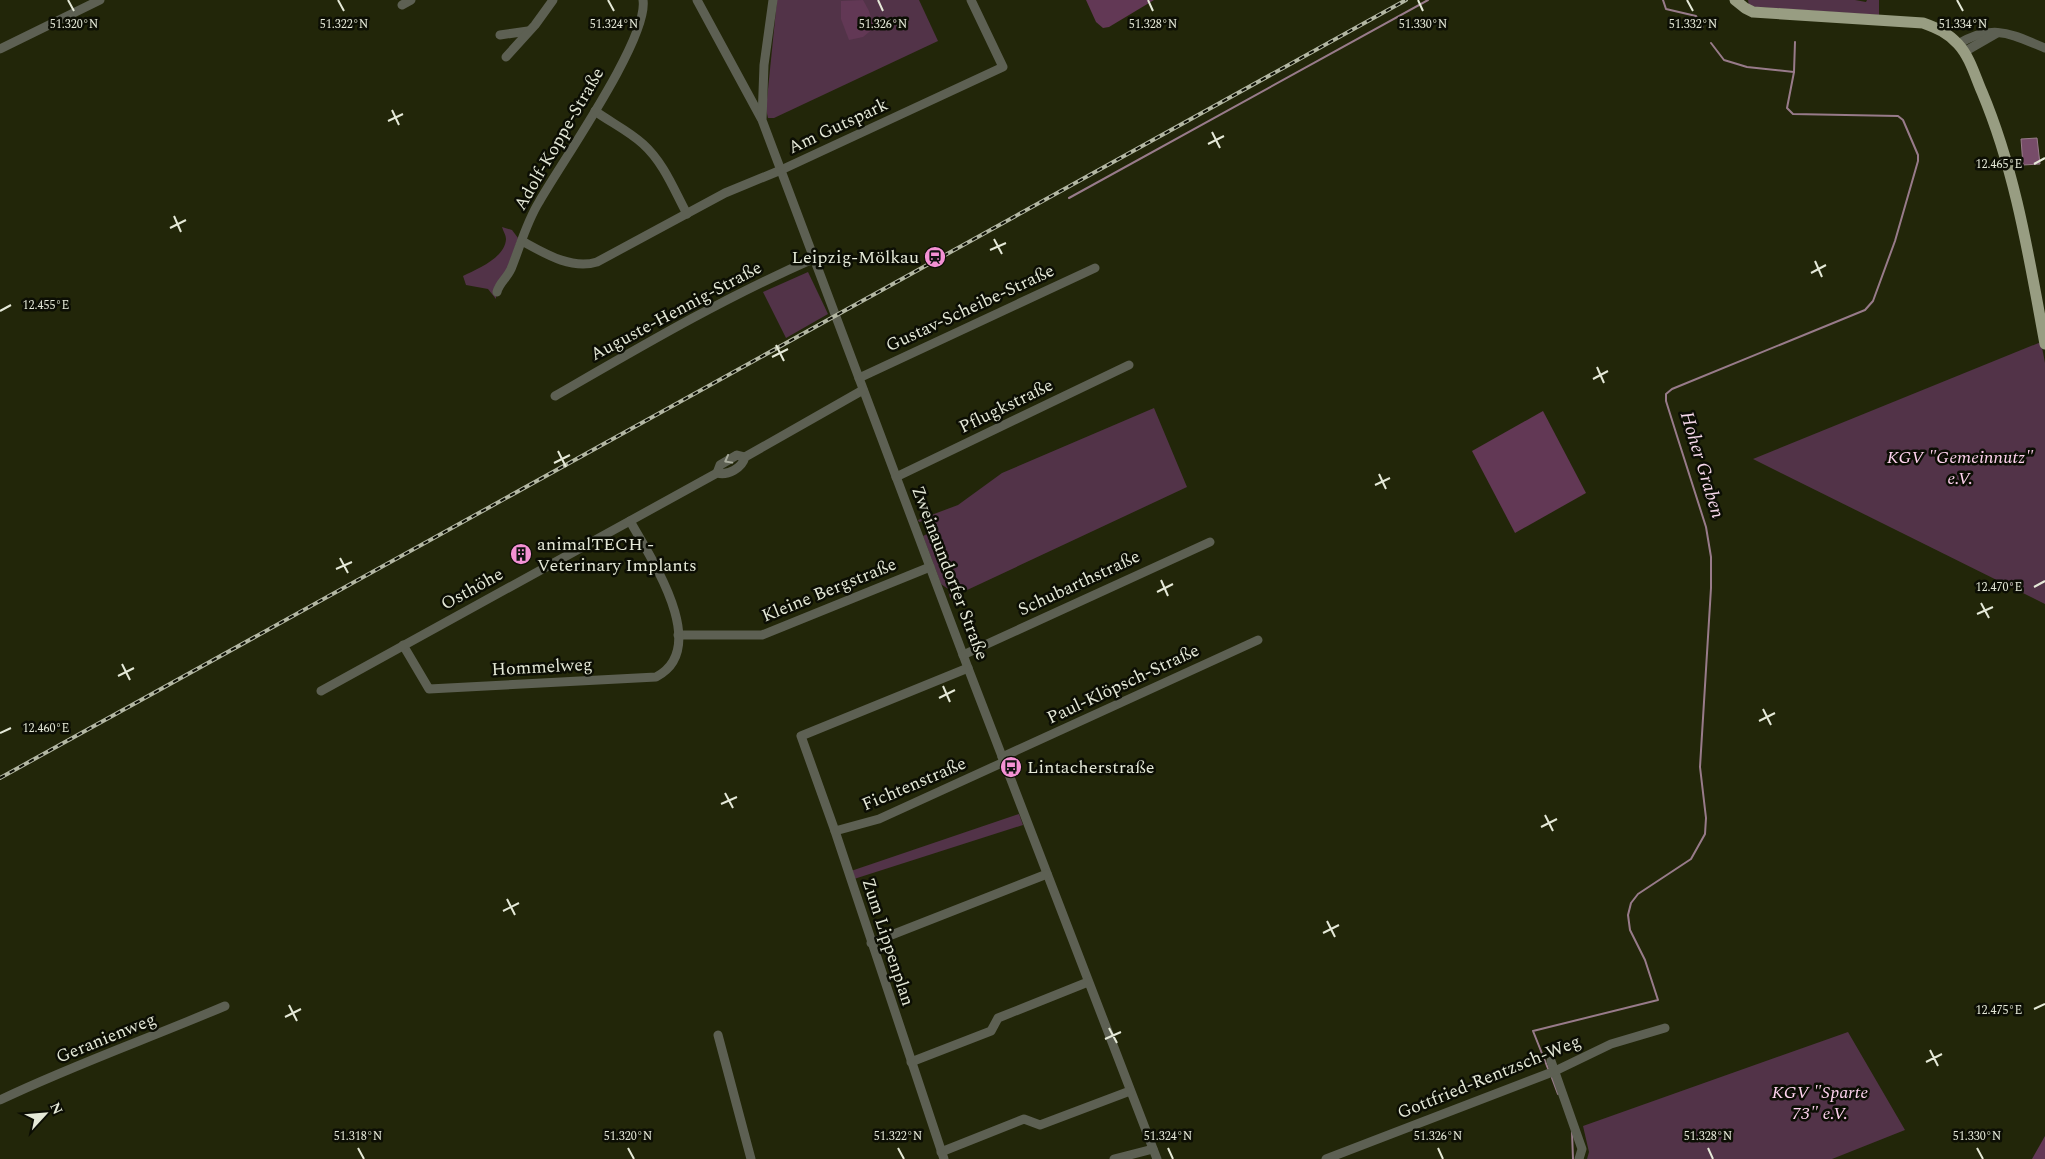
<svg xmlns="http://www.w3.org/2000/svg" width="2045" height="1159" viewBox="0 0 2045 1159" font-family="Spectral,serif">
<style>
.green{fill:#523348}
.forest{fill:#623855}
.water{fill:#774c69;stroke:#987b8a}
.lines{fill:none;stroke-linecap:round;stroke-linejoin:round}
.stream{stroke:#987b8a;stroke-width:2}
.minor{stroke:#5d6053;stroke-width:9}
.major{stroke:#989d82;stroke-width:11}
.rail-casing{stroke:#b3b7a3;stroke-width:4}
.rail{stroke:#0c0e04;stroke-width:2;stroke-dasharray:5.5;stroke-linecap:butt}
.oneway{stroke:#a8ab9c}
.ticks{fill:none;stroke:#e5e9d8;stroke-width:2}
.labels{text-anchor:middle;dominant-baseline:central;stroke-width:5;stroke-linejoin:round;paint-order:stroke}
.street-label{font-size:18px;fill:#e5e9d8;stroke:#0c0e04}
.poi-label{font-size:18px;fill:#e5e9d8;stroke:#0c0e04;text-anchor:start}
.park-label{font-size:18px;font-style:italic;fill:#ffd3ef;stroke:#0c0e04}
.water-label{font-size:19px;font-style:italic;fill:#f6d8eb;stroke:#0c0e04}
.ticks-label{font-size:12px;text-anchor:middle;fill:#e5e9d8;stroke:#0c0e04;stroke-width:5;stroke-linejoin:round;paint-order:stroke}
</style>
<rect width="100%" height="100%" fill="#222609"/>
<g class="green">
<polygon points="777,0 919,0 938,41 774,118 768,118 766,109"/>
<polygon points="1748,0 1855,0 1866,2 1867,0 1879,0 1879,15 1755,7 1749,5"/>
<path d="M502 227 512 230 518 238 506 273 496 289V299L488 289 466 285 463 276C477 269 505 258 506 239 506 235 503 231 502 227Z"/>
<polygon points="808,272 828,314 786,338 763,292"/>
<polygon points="2041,342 2045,363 2045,604 1753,459"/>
<polygon points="1154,408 1187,487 950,598 948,589 941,584 923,536 927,534 923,521 919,522 918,520 958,505 1002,473"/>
<polygon points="1019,814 1023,825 854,879 851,871"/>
<polygon points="1848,1032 1905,1130 1832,1159 1587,1159 1589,1152 1583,1126"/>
</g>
<g class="forest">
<polygon points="863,0 869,11 874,28 863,37 849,40 841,19 841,1"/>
<polygon points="1086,0 1154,0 1109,27 1103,28 1096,22"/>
<polygon points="1543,411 1586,493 1515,533 1472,451"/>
<polygon points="2045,1136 2045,1159 2032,1159"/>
</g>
<polygon class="water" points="2037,138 2040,164 2023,165 2021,139"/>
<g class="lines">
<g class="stream">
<polyline points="1663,0 1666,9 1696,16 1703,27"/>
<polyline points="1794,72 1795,42"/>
<polyline points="1069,198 1428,0"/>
<polyline points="1549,1071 1533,1031 1658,1000 1645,960 1630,930 1628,915 1631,903 1638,894 1691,859 1705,834 1706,818 1700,767 1711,588 1711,557 1706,527 1677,436 1666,401 1666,394 1672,389 1865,310 1873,301 1895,241 1918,161 1918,155 1903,120 1898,116 1793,114 1787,108 1794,72 1747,67 1724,60 1711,43"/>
<polyline points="1552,1078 1558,1094"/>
<polyline points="1572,1132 1573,1159"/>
</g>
<g class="minor">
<polyline points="697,0 761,118"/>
<polyline points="773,0 764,65 762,120 968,668 1157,1159"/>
<polyline points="402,5 411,0"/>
<polyline points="500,35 528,31"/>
<path d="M1958 44C1994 23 2010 34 2045 48"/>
<polyline points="0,49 100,0"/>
<polyline points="1964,52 1997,33"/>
<polyline points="506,57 535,25 553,0"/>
<path d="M595 111C610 122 629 131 643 144 664 163 674 190 687 214"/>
<path d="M522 241C544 253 571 270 597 262L725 193 781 170 1003 67 971 0"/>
<path d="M497 292C499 283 507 278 511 269 520 247 526 223 539 202 561 163 649 38 643 0"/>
<polyline points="859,378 1095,268"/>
<path d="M555 396C640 347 725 297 815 258"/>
<polyline points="717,473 720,465 737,455 745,457"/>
<polyline points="896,477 1129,365"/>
<polyline points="678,635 762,635 930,567"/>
<path d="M403 645 429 689 656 677C712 648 650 557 630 521"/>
<polyline points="963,655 1210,542"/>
<path d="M321 691 717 473C728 476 742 468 745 457L863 390"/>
<polyline points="1002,757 1258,640"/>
<polyline points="835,831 879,819 1004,762"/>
<polyline points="871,943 1047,874"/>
<polyline points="718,1035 751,1159"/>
<polyline points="1551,1061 1582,1149 1579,1159"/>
<polyline points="911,1062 991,1031 998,1018 1088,982"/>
<path d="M0 1100C73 1065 150 1038 225 1006"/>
<polyline points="941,1152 1024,1119 1040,1125 1130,1091"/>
<polyline points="944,1159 835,831 801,736 968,668"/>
<polyline points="1114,1159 1153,1149"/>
<polyline points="1326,1159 1555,1071 1611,1044 1665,1028"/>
</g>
<path class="major" d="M1735 0 1745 8 1753 12 1923 23C1937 28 1948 33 1958 44 1970 57 1975 76 1982 92 2016 173 2029 258 2045 344"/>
<g class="rail-casing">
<polyline id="rail" points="0,778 1406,0"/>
</g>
<use href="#rail" class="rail"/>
</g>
<defs><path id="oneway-chevron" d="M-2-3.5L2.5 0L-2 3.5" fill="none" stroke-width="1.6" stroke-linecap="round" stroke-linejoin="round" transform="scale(1.25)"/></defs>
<use class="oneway" href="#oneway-chevron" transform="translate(728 460) rotate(151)"/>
<path class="ticks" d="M68 0 74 11M338 0 344 11M608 0 614 11M878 0 883 11M1148 0 1153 11M1418 0 1423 11M1687 0 1693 11M1957 0 1963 11M392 110 399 125M388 121 403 114M1212 132 1220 148M1208 144 1224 136M2034 164 2045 158M174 216 181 232M170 228 186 220M994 239 1002 254M990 250 1006 243M1815 261 1822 277M1811 273 1826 265M0 311 11 305M776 345 784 361M772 357 788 349M1597 367 1604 383M1593 379 1608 371M558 451 566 467M554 463 570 455M1379 474 1386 489M1375 485 1390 478M340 558 348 573M336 569 352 562M1161 580 1168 596M2034 587 2045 581M1157 592 1173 584M1981 603 1989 618M1977 614 1993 607M122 664 130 680M118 676 134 668M943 686 950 702M939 698 955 690M1763 709 1771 725M1759 721 1775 713M0 733 11 728M725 793 733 808M721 804 737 797M1545 815 1553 831M1541 827 1557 819M507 899 515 915M503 911 519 903M1327 921 1335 937M1323 933 1339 925M289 1005 297 1021M2034 1009 2045 1004M285 1017 301 1009M1109 1028 1117 1043M1105 1039 1121 1032M1930 1050 1938 1066M1926 1062 1942 1054M358 1148 364 1159M628 1148 634 1159M898 1148 904 1159M1168 1148 1173 1159M1438 1148 1443 1159M1708 1148 1713 1159M1977 1148 1983 1159"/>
<defs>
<g id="station-disc" transform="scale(1.125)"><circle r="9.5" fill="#f491d4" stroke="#0c0e04"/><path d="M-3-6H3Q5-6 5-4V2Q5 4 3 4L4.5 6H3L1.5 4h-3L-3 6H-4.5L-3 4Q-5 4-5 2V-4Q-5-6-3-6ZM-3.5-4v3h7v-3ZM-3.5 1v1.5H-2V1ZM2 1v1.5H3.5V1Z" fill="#111"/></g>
<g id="building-disc" transform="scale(1.125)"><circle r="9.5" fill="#f491d4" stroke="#0c0e04"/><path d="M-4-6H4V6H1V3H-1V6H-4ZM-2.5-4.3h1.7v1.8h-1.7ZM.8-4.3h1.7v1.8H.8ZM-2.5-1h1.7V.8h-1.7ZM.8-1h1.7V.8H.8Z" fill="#111"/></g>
<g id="bus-disc" transform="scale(1.125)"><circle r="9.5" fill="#f491d4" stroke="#0c0e04"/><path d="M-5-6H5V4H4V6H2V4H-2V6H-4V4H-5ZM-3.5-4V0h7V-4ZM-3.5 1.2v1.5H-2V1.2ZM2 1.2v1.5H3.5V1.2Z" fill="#111"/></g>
</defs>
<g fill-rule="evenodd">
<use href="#station-disc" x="935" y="257"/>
<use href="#building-disc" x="521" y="554"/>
<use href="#bus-disc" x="1011" y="767"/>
</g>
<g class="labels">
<g class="street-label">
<text transform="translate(838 126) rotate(-25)">Am Gutspark</text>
<text transform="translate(559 139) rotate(-60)">Adolf-Koppe-Straße</text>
<text transform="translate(970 308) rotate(-25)">Gustav-Scheibe-Straße</text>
<text transform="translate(676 311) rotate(-28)">Auguste-Hennig-Straße</text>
<text transform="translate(1006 406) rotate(-26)">Pflugkstraße</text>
<text transform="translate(950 573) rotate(69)">Zweinaundorfer Straße</text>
<text transform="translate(1079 583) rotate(-25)">Schubarthstraße</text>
<text transform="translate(472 589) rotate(-29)">Osthöhe</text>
<text transform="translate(829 590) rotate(-22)">Kleine Bergstraße</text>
<text transform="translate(542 667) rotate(-3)">Hommelweg</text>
<text transform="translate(1123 684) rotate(-25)">Paul-Klöpsch-Straße</text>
<text transform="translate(914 784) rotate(-23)">Fichtenstraße</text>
<text transform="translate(888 942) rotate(72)">Zum Lippenplan</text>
<text transform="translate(106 1038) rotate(-22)">Geranienweg</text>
<text transform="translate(1489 1077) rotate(-22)">Gottfried-Rentzsch-Weg</text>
</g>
<g class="poi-label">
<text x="919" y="257" text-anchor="end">Leipzig-Mölkau</text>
<text x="537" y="544">animalTECH -<tspan x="537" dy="21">Veterinary Implants</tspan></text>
<text x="1027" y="767">Lintacherstraße</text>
</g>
<g class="park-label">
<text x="1960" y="457">KGV "Gemeinnutz"<tspan x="1960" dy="21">e.V.</tspan></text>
<text x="1820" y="1092">KGV "Sparte<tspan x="1820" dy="21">73" e.V.</tspan></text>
</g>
<g class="water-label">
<text transform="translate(1702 465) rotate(73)">Hoher Graben</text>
</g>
</g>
<g class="ticks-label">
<text x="74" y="28">51.320°N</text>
<text x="614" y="28">51.324°N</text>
<text x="883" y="28">51.326°N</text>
<text x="1693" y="28">51.332°N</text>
<text x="1963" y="28">51.334°N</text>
<text x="344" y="28">51.322°N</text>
<text x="1153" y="28">51.328°N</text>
<text x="1423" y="28">51.330°N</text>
<text x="1999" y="168">12.465°E</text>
<text x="46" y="309">12.455°E</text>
<text x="1999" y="591">12.470°E</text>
<text x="46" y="732">12.460°E</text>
<text x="1999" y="1014">12.475°E</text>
<text x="358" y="1140">51.318°N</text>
<text x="628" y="1140">51.320°N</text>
<text x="898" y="1140">51.322°N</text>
<text x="1168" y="1140">51.324°N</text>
<text x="1438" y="1140">51.326°N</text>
<text x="1708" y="1140">51.328°N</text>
<text x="1977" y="1140">51.330°N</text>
</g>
<g transform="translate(45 1114) rotate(64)" stroke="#0c0e04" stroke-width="4" paint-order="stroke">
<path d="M0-4L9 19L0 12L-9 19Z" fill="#e5e9d8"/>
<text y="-8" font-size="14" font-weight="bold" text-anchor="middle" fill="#e5e9d8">N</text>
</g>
</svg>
